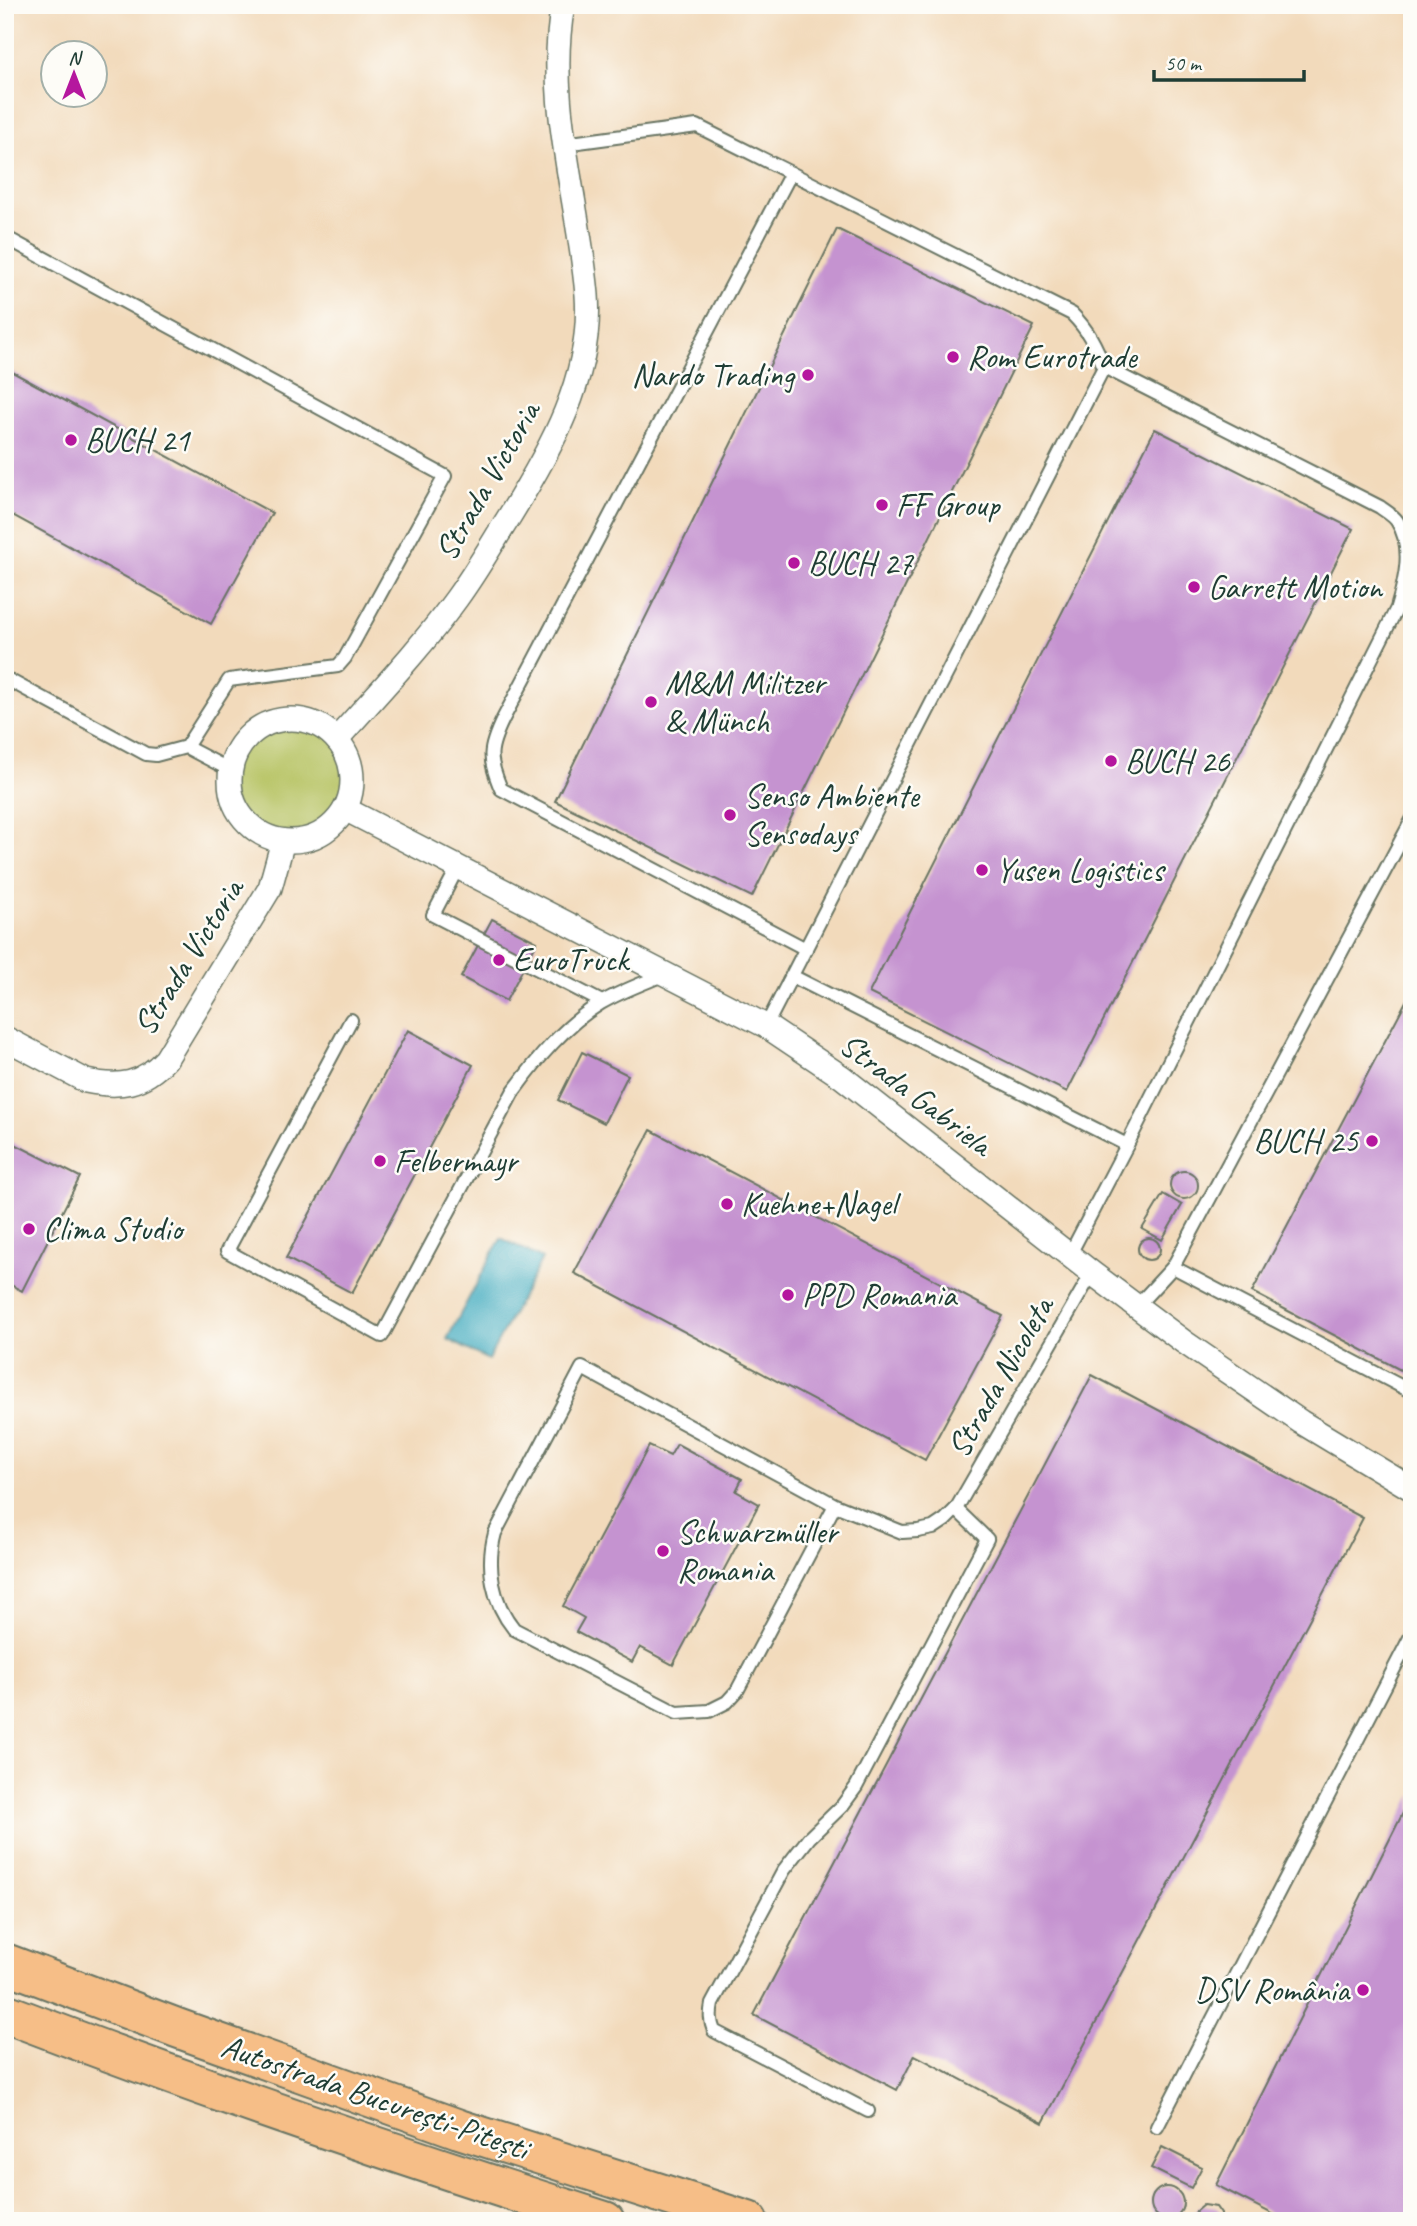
<svg xmlns="http://www.w3.org/2000/svg" width="1417" height="2226" viewBox="0 0 1417 2226" font-family="Caveat,sans-serif">
<style>
.green{fill:#b8c466;stroke:#6c804d;stroke-width:2}
.water{fill:#3faabf;stroke:#2f747a;stroke-width:2}
.building{fill:#c593d0}
.lines{fill:none;stroke-linecap:round;stroke-linejoin:round}
.service-casing{stroke:#697463;stroke-width:16}
.minor-casing{stroke:#697463;stroke-width:26}
.motorway-casing{stroke:#697463;stroke-width:42}
.service{stroke:#fff;stroke-width:12}
.minor{stroke:#fff;stroke-width:23}
.motorway{stroke:#f6be87;stroke-width:38}
.poi-dot{fill:#b5179e;stroke:#fdfcf7;stroke-width:2.5}
.labels{text-anchor:middle;dominant-baseline:central;stroke-width:5;stroke-linejoin:round;paint-order:stroke}
.poi-label{font-size:33px;fill:#1f3d34;stroke:#fdfcf7;text-anchor:start}
.street-label{font-size:33px;fill:#1f3d34;stroke:#fdfcf7}
</style>
<rect width="100%" height="100%" fill="#fdfcf7"/>
<filter id="ink" filterUnits="userSpaceOnUse"><feTurbulence type="fractalNoise" baseFrequency=".0143" numOctaves="2"/><feDisplacementMap in="SourceGraphic" scale="14" xChannelSelector="R" yChannelSelector="G"/><feConvolveMatrix kernelMatrix="1 2 1 2 8 2 1 2 1" color-interpolation-filters="sRGB"/></filter>
<filter id="wash" filterUnits="userSpaceOnUse"><feTurbulence type="fractalNoise" baseFrequency=".00686" numOctaves="4" result="noise"/><feDisplacementMap in="SourceGraphic" scale="28" xChannelSelector="R" yChannelSelector="G"/><feGaussianBlur stdDeviation="1.57" result="paint"/><feColorMatrix in="noise" values="0 0 0 0 0 0 0 0 0 0 0 0 0 0 0 0 0 1.4 0 .05"/><feComposite in="paint" operator="in"/></filter>
<g filter="url(#wash)">
<rect width="100%" height="100%" fill="#f2dabb"/>
<circle class="green" cx="291" cy="780" r="61"/>
<polygon class="water" points="501,1238 542,1259 488,1360 447,1339"/>
<g id="blocks">
<g class="building">
<polygon points="837,229 1034,326 752,897 555,801"/>
<polygon points="5,368 272,513 211,624 5,511"/>
<polygon points="1155,429 1353,529 1067,1092 869,993"/>
<polygon points="492,919 537,942 506,1001 461,977"/>
<polygon points="1412,990 1412,1376 1252,1292"/>
<polygon points="408,1030 473,1065 352,1293 286,1258"/>
<polygon points="582,1052 628,1075 604,1123 558,1100"/>
<polygon points="651,1130 1003,1316 925,1460 574,1273"/>
<polygon points="5,1139 80,1177 22,1291 5,1282"/>
<circle cx="1184" cy="1185" r="14"/>
<polygon points="1163,1194 1182,1205 1162,1240 1142,1229"/>
<circle cx="1149" cy="1249" r="11"/>
<polygon points="1092,1375 1363,1518 1043,2123 915,2055 897,2090 754,2015"/>
<polygon points="677,1444 742,1479 736,1491 759,1504 673,1665 640,1647 632,1662 576,1632 584,1618 563,1606 649,1446 670,1456"/>
<polygon points="1412,1795 1412,2221 1286,2221 1216,2185"/>
<polygon points="1162,2147 1202,2167 1191,2188 1151,2168"/>
<circle cx="1167" cy="2203" r="16"/>
<polygon points="1203,2205 1216,2207 1221,2214 1221,2221 1194,2221 1196,2211"/>
</g>
</g>
</g>
<g filter="url(#ink)">
<use href="#blocks" fill-opacity="0" stroke="#697463" stroke-width="2"/>
<g class="lines">
<g class="service-casing">
<g id="service">
<path d="M564 144 697 126 1072 314C1088 330 1096 346 1104 367L1380 507C1385 511 1393 515 1397 521 1414 547 1405 581 1397 608L1127 1145 1070 1254"/>
<path d="M791 173 503 719C488 750 488 758 501 789L806 949"/>
<polyline points="5,237 445,476 345,658 338,666 229,680 186,747 156,755 146,754 5,678"/>
<polyline points="186,747 230,770"/>
<polyline points="458,867 433,915 602,1002"/>
<polyline points="792,976 1127,1145"/>
<path d="M351 1020 227 1251 382 1336 513 1092C537 1059 565 1025 601 1003 621 991 644 983 665 974"/>
<polyline points="766,1026 1104,367"/>
<polyline points="1173,1267 1412,1392"/>
<polyline points="1136,1307 1173,1267 1412,820"/>
<path d="M835 1505 737 1691 727 1702 709 1711 677 1713 514 1629C492 1602 486 1566 495 1533L582 1368 835 1505 902 1532 918 1531 933 1528 945 1520 956 1509 1092 1273"/>
<path d="M868 2111 714 2031C710 2021 710 2014 712 2004L784 1870 809 1838 842 1806 856 1787 987 1539 956 1509"/>
<polyline points="1157,2127 1412,1634"/>
</g>
</g>
<g class="minor-casing">
<g id="minor">
<circle cx="291" cy="780" r="61"/>
<path d="M337 739C378 693 421 648 457 598 476 572 492 544 509 517 550 451 593 376 587 295 579 201 545 100 563 5"/>
<polyline points="345,809 766,1026 842,1077 1092,1273 1184,1342 1301,1422 1412,1489"/>
<path d="M5 1038 86 1081C120 1088 142 1085 166 1059L270 888 283 841"/>
</g>
</g>
<g class="motorway-casing">
<g id="motorway">
<polyline points="5,1963 177,2028 459,2129 748,2221"/>
<path d="M5 2013C203 2089 403 2157 605 2221"/>
</g>
</g>
<use href="#service" class="service"/>
<use href="#minor" class="minor"/>
<use href="#motorway" class="motorway"/>
</g>
</g>
<g class="poi-dot">
<circle cx="953" cy="357" r="7"/>
<circle cx="808" cy="375" r="7"/>
<circle cx="71" cy="440" r="7"/>
<circle cx="882" cy="505" r="7"/>
<circle cx="794" cy="563" r="7"/>
<circle cx="1194" cy="587" r="7"/>
<circle cx="651" cy="702" r="7"/>
<circle cx="1111" cy="761" r="7"/>
<circle cx="730" cy="815" r="7"/>
<circle cx="982" cy="870" r="7"/>
<circle cx="499" cy="960" r="7"/>
<circle cx="1372" cy="1141" r="7"/>
<circle cx="380" cy="1161" r="7"/>
<circle cx="727" cy="1204" r="7"/>
<circle cx="29" cy="1229" r="7"/>
<circle cx="788" cy="1295" r="7"/>
<circle cx="663" cy="1551" r="7"/>
<circle cx="1363" cy="1990" r="7"/>
</g>
<g class="labels">
<g class="poi-label">
<text x="967" y="357">Rom Eurotrade</text>
<text x="794" y="375" text-anchor="end">Nardo Trading</text>
<text x="85" y="440">BUCH 21</text>
<text x="896" y="505">FF Group</text>
<text x="808" y="563">BUCH 27</text>
<text x="1208" y="587">Garrett Motion</text>
<text x="665" y="683">M&amp;M Militzer<tspan x="665" dy="38">&amp; Münch</tspan></text>
<text x="1125" y="761">BUCH 26</text>
<text x="744" y="796">Senso Ambiente<tspan x="744" dy="38">Sensodays</tspan></text>
<text x="996" y="870">Yusen Logistics</text>
<text x="513" y="960">EuroTruck</text>
<text x="1358" y="1141" text-anchor="end">BUCH 25</text>
<text x="394" y="1161">Felbermayr</text>
<text x="741" y="1204">Kuehne+Nagel</text>
<text x="43" y="1229">Clima Studio</text>
<text x="802" y="1295">PPD Romania</text>
<text x="677" y="1532">Schwarzmüller<tspan x="677" dy="38">Romania</tspan></text>
<text x="1349" y="1990" text-anchor="end">DSV România</text>
</g>
<g class="street-label">
<text transform="translate(487 481) rotate(-60)">Strada Victoria</text>
<text transform="translate(188 957) rotate(-58)">Strada Victoria</text>
<text transform="translate(916 1094) rotate(37)">Strada Gabriela</text>
<text transform="translate(1000 1377) rotate(-60)">Strada Nicoleta</text>
<text transform="translate(375 2097) rotate(19)">Autostrada București-Pitești</text>
</g>
</g>
<rect width="1417" height="2226" fill="none" stroke="#fdfcf7" stroke-width="28"/>
<g transform="translate(74 74)"><circle r="33" fill="#fdfcf7" stroke="#a4b0a9" stroke-width="2"/>
<path d="M0-5L12 26L0 18L-12 26Z" fill="#b5179e"/>
<text y="-10" font-size="19" font-weight="bold" text-anchor="middle" fill="#1f3d34">N</text>
</g>
<path d="M1154 70v10h150v-10" fill="none" stroke="#1f3d34" stroke-width="3.5"/>
<text x="1165" y="70" font-size="21" fill="#1f3d34" stroke="#fdfcf7" stroke-width="5" paint-order="stroke">50 m</text>
</svg>
